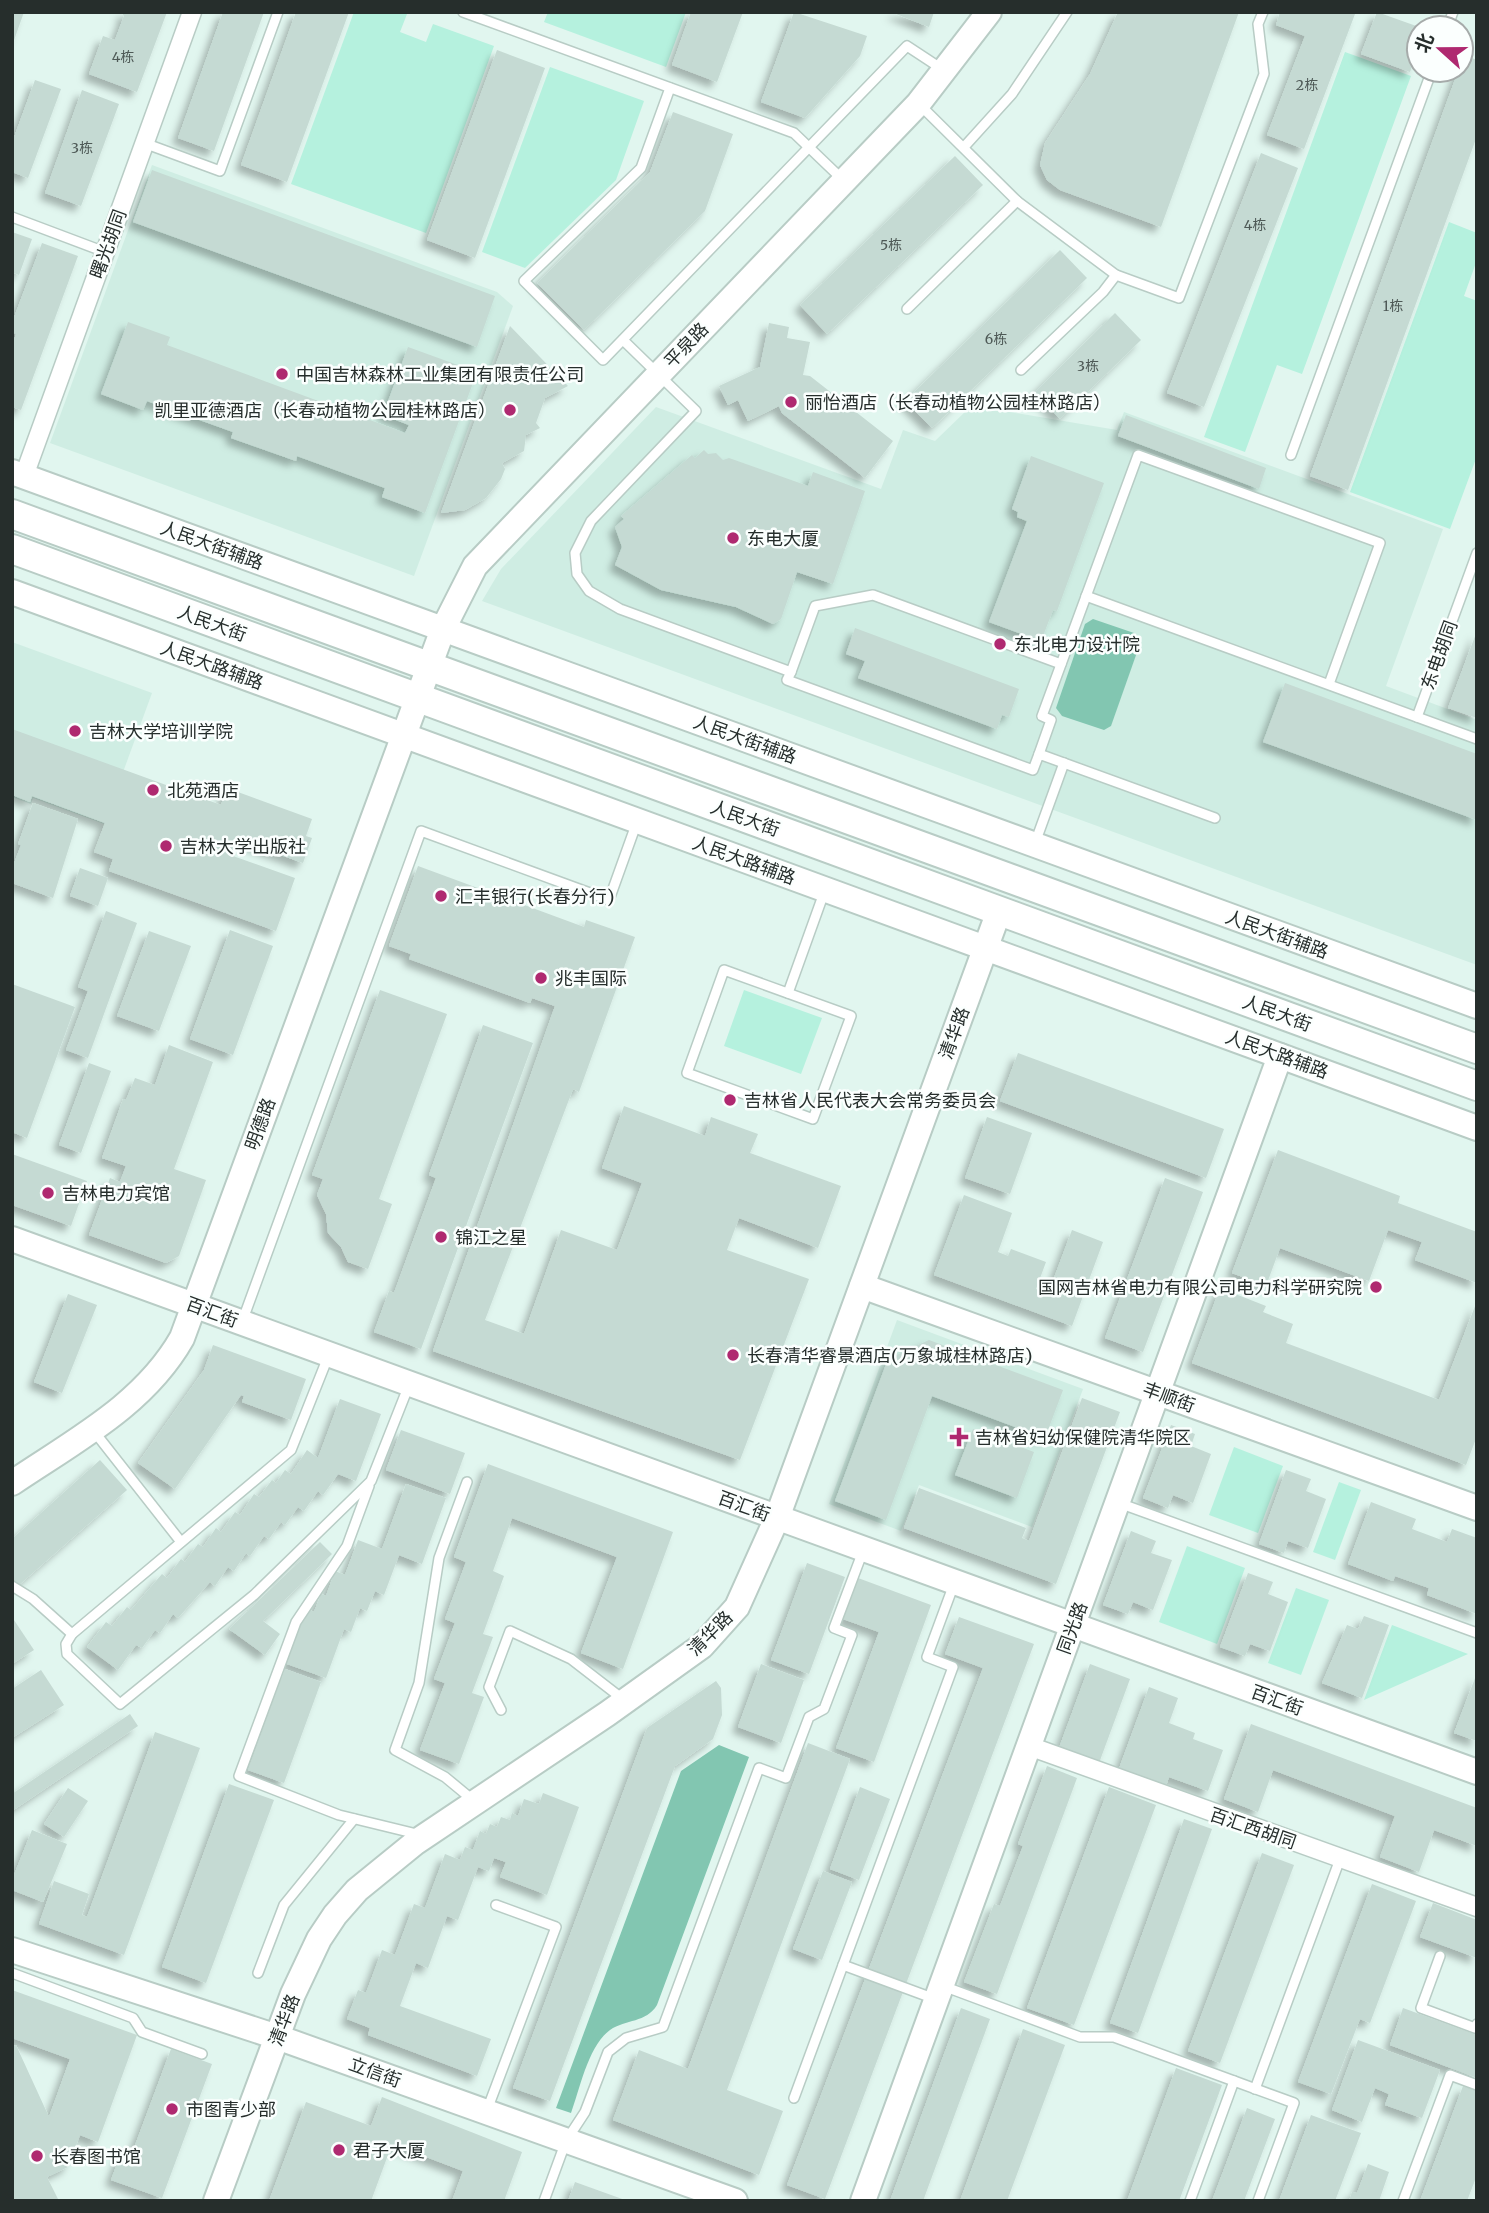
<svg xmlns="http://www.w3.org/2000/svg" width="1489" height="2213" viewBox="0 0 1489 2213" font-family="Merriweather,'Noto Sans SC',serif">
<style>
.built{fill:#cfede3}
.green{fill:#b5f1de}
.forest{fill:#82c6b1}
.building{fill:#c5dad3;filter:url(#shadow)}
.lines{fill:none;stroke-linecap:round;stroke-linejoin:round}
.lane-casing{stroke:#b8ccc5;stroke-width:12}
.street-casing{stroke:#b8ccc5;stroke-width:21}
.secondary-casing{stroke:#b8ccc5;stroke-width:28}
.primary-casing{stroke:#b8ccc5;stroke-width:32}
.lane{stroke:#fff;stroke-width:9}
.street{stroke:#fff;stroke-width:18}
.secondary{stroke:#fff;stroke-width:24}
.primary{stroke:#fff;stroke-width:28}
.poi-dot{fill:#af2970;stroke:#fbfffe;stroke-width:2.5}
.labels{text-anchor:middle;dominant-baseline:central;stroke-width:5;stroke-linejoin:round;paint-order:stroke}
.number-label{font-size:14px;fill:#4e5956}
.street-label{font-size:18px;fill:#262e2c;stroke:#fbfffe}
.poi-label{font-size:18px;fill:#262e2c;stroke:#fbfffe;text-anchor:start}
</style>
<defs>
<filter id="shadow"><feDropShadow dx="-6" dy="6" stdDeviation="3.5" flood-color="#0004"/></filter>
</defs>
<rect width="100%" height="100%" fill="#e1f6ef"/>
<g class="built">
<polygon points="152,165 497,292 513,306 414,576 50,443"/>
<polygon points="656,407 881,489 903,430 935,441 968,409 980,407 1117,430 1124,412 1443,529 1386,686 1477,720 1477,965 482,601 501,569"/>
<polygon points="12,642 152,693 104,824 33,798 31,804 12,797"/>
<polygon points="897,1320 1083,1389 1032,1527 919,1485 901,1531 829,1504"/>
</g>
<g class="green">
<polygon points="354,12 407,14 400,32 426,42 433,24 494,46 426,233 291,184"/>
<polygon points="548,12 686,12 666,67 544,22"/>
<polygon points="1345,52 1411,76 1302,374 1277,365 1245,452 1204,437"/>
<polygon points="550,67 644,101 616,180 525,268 482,252"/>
<polygon points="1449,222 1477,233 1477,260 1464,296 1477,301 1477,456 1450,529 1350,492"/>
<polygon points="744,990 822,1018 801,1074 724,1046"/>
<polygon points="1234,1447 1283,1466 1258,1533 1209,1515"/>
<polygon points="1339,1482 1361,1490 1335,1560 1313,1552"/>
<polygon points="1187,1546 1245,1568 1217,1644 1159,1622"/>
<polygon points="1296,1588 1329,1600 1301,1675 1268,1663"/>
<polygon points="1392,1625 1468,1654 1364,1700"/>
</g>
<g class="forest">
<polygon points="1093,619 1134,633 1141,641 1111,726 1104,730 1062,716 1056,708 1085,624"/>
<path d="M719 1745 749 1757 657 2005C646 2023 626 2019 610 2030 588 2046 580 2089 571 2113L556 2108 681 1771Z"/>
</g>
<g class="building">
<polygon points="12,12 24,12 13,43 12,43"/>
<polygon points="121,12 167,12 137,92 89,74 103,36 115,40 124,16"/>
<polygon points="223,12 264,12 214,151 178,138"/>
<polygon points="296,12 349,12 287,182 241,165"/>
<polygon points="691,12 743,12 717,82 672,65"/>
<polygon points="794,12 867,36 860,56 805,118 761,102"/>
<polygon points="891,12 934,12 929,27"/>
<polygon points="1118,12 1239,12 1161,227 1060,190 1047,180 1040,165 1045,143 1090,74"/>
<polygon points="1280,12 1355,14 1304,149 1267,135 1305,36 1276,25"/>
<polygon points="1377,12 1419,27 1419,47 1410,72 1361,54"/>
<polygon points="497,50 545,68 475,258 427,240"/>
<polygon points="1464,55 1477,60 1477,136 1348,490 1310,476"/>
<polygon points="35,80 61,89 28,178 12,172 12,143"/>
<polygon points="82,90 119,104 81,206 45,193"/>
<polygon points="673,112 733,134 705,211 584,330 537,283 650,172"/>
<polygon points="1261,153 1298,168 1204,407 1167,393"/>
<polygon points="955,156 983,185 827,334 800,305"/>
<polygon points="152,170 495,296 477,347 133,222"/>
<polygon points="12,232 32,239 19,275 12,272"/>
<polygon points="42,243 78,256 21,410 12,407 12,345 16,334 12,332 12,323"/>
<polygon points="1060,250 1087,278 932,428 905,401"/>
<polygon points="1115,313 1141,340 1060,419 1035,392"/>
<polygon points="128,322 170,337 167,345 405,433 409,425 383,415 408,347 477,372 425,513 382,497 385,488 297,456 296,461 231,438 233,432 147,401 143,410 101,394"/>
<polygon points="769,323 789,327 787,338 810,342 803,375 810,376 893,441 865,478 782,413 779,406 748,421 738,400 728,405 719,386 760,367"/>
<polygon points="510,326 568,386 545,398 536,423 540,428 526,435 524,451 502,463 505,469 501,479 486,498 465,510 441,513"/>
<polygon points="1126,415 1266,468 1259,489 1118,436"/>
<polygon points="704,450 708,454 716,453 723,460 729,458 808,486 813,472 865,491 833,584 797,572 781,619 773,624 736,607 661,590 615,565 622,547 615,527 624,519 621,516 692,455 695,458"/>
<polygon points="1031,456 1104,483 1057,611 1053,610 1041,641 989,622 1027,521 1017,517 1018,512 1012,509"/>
<polygon points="855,628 1019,689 1009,717 1002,715 997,729 858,678 865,661 846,654"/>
<polygon points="1477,631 1477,718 1448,708"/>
<polygon points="1285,683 1477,754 1477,820 1263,742"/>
<polygon points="12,729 221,805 227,788 312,819 306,836 312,838 303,863 239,840 233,856 295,878 276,931 109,871 113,859 94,852 105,823 32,796 30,802 12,795"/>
<polygon points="33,803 78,819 53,898 12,883 12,869 21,845 18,844"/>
<polygon points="418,866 584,927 586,920 635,937 579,1092 573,1089 485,1320 524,1334 561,1230 617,1250 642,1183 602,1168 624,1106 705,1136 711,1117 758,1134 750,1153 841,1186 818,1248 739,1218 727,1250 809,1279 740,1460 433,1351 555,1006 532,998 530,1003 409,959 411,954 389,946"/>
<polygon points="80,868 108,878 98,906 70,896"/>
<polygon points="106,911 137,923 88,1058 66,1050 88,991 78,987"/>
<polygon points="230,930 273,946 233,1055 190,1039"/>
<polygon points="149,931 191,946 159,1031 117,1016"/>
<polygon points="12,984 75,1007 27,1138 12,1132"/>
<polygon points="380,990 447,1014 379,1199 392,1204 368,1269 348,1262 341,1247 328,1233 326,1214 317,1195 323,1179 312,1175"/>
<polygon points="483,1025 533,1043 421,1349 374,1332 389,1291 394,1293 436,1178 429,1175"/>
<polygon points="169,1045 213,1062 174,1169 206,1180 179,1256 166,1263 89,1235 110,1178 120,1182 126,1166 102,1158 123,1099 126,1100 135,1078 155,1085"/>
<polygon points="1018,1053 1224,1129 1206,1178 1000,1101"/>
<polygon points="89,1063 111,1071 81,1153 59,1145"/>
<polygon points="987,1117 1032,1133 1010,1194 965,1178"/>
<polygon points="1278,1150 1400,1196 1398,1203 1477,1232 1477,1283 1415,1260 1422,1242 1388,1230 1369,1281 1280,1248 1266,1286 1232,1273"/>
<polygon points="12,1154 87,1181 71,1226 12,1205"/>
<polygon points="1165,1178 1203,1192 1143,1352 1105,1338"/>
<polygon points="964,1195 1012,1213 998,1252 1008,1256 1011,1249 1046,1262 1036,1289 1048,1294 1072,1230 1103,1242 1072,1326 934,1275"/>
<polygon points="1220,1288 1266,1306 1263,1312 1293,1324 1286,1343 1439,1400 1477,1301 1477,1436 1466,1465 1192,1363"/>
<polygon points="68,1294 97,1305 62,1393 34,1382"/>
<polygon points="929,1340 1063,1390 1045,1438 932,1396 886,1520 835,1501 888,1359"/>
<polygon points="213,1345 306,1379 291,1420 242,1402 244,1396 241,1395 175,1489 138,1463 204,1370"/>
<polygon points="1082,1398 1120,1412 1056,1584 904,1528 919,1488 1026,1528 1022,1538 1029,1541"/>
<polygon points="340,1399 381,1414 356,1481 338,1474 323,1495 318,1491 304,1511 298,1507 285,1525 281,1522 269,1539 264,1536 250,1556 246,1553 234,1571 228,1567 215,1586 210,1582 178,1618 173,1614 160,1633 155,1630 142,1648 136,1645 118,1670 87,1647 106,1622 112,1626 127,1607 131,1610 162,1574 167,1578 181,1559 185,1562 198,1544 203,1547 216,1528 221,1532 235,1512 240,1515 254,1494 259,1497 272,1480 276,1483 285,1470 291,1474 307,1450 318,1458"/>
<polygon points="1171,1425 1195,1434 1191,1446 1211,1454 1193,1503 1173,1495 1168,1508 1143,1498"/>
<polygon points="973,1429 1034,1452 1017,1498 955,1475"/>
<polygon points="401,1430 465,1453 450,1494 386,1470"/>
<polygon points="100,1460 127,1490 19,1585 12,1578 12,1539"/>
<polygon points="488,1464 673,1532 623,1669 581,1653 617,1557 512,1518 493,1571 504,1576 483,1634 493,1637 472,1693 484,1697 459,1764 420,1750 445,1683 434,1679 455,1623 445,1619 466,1562 454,1557"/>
<polygon points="1286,1470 1311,1479 1306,1491 1326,1499 1308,1548 1288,1541 1284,1553 1259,1544"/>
<polygon points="406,1484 446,1498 422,1564 399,1555 384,1595 375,1591 367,1611 360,1608 351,1632 344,1629 326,1678 287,1664 307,1609 314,1612 321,1594 326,1596 335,1571 345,1575 358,1540 382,1549"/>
<polygon points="1371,1502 1416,1519 1412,1529 1447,1542 1452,1529 1477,1538 1477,1614 1427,1595 1429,1588 1395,1576 1393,1581 1348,1564"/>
<polygon points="1131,1531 1156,1541 1151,1553 1172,1560 1153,1610 1133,1602 1128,1614 1103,1605"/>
<polygon points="320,1542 332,1554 263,1621 280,1634 265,1655 229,1629"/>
<polygon points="807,1563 845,1577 809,1674 771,1660"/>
<polygon points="1248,1573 1273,1582 1268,1594 1288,1602 1270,1651 1250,1644 1245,1656 1220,1647"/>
<polygon points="858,1578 931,1605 874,1762 836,1748 879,1632 843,1619"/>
<polygon points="1364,1616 1389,1625 1362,1698 1322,1683 1347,1625 1358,1629"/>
<polygon points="12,1617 34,1650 12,1664"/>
<polygon points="959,1617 1034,1644 825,2199 787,2185 983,1668 945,1654"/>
<polygon points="761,1664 804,1680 781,1743 738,1727"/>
<polygon points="1090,1664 1130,1679 1099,1763 1059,1748"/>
<polygon points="285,1669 321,1682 284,1783 248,1770"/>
<polygon points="41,1670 64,1705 12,1738 12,1689"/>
<polygon points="1477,1673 1477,1741 1454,1733"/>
<polygon points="716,1681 721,1688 722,1715 713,1739 675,1766 550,2101 513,2088 647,1728"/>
<polygon points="1149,1687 1178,1698 1169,1723 1195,1733 1193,1739 1223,1750 1208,1791 1169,1777 1164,1792 1117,1774"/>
<polygon points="130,1714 138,1726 12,1811 12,1794"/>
<polygon points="1251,1724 1477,1808 1477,1846 1434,1830 1419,1872 1380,1857 1395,1816 1273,1770 1258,1812 1224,1799"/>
<polygon points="155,1732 200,1748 124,1955 39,1924 54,1881 89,1894 82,1915 87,1917"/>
<polygon points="808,1743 850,1759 727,2090 783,2111 759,2175 613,2120 639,2050 688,2069"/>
<polygon points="1047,1766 1077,1778 997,1994 964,1982 994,1904 1000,1906 1023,1846 1018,1844"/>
<polygon points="229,1784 274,1800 206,1983 162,1967"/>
<polygon points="860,1787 890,1799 859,1880 830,1869"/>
<polygon points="1109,1787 1156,1805 1074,2025 1027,2008"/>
<polygon points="68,1788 88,1801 64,1837 44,1824"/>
<polygon points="543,1793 579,1807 547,1895 500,1877 506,1862 494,1858 489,1871 478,1867 458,1920 447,1916 428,1968 416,1963 400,2006 491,2039 477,2076 368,2035 370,2028 347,2019 358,1990 366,1993 382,1950 395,1955 414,1904 425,1908 445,1854 460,1860 465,1847 473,1850 480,1831 486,1834 490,1824 497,1827 501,1817 510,1820 512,1813 518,1816 524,1799 539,1804"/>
<polygon points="1184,1819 1212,1829 1138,2033 1110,2023"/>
<polygon points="32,1830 67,1844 43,1902 12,1890 12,1880"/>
<polygon points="1262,1853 1294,1865 1220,2063 1188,2051"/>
<polygon points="823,1871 852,1882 822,1960 793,1949"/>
<polygon points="1372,1884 1416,1901 1370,2023 1360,2019 1331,2094 1298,2082"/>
<polygon points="1433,1903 1477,1920 1477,1958 1420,1937"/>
<polygon points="12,1990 137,2035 98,2142 80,2135 68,2167 47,2177 59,2201 12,2201 12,2047 16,2045 49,2117 70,2059 12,2038"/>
<polygon points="961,2008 990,2019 923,2201 890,2201"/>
<polygon points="1403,2008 1477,2035 1477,2078 1390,2045"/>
<polygon points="1023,2029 1065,2045 1007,2201 960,2201"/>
<polygon points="1358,2040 1440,2070 1422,2118 1385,2105 1389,2094 1375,2088 1362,2122 1332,2110"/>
<polygon points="171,2049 212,2064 162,2198 111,2180 121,2153 131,2156"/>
<polygon points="1176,2068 1222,2085 1179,2201 1127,2201"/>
<polygon points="1463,2086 1477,2091 1477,2175 1467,2201 1420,2201"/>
<polygon points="382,2097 522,2152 504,2201 452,2201 463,2171 392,2144 371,2201 269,2201 306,2102 371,2126"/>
<polygon points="1247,2108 1275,2119 1244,2201 1212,2201"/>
<polygon points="1311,2115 1361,2133 1335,2201 1279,2201"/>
<polygon points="1368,2164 1389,2172 1379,2201 1349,2201 1352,2192 1357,2193"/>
<polygon points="575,2182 625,2200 625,2201 568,2201"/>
</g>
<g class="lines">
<g class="lane-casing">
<g id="lane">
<polyline points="463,12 794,133 843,180"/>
<polyline points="1447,28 1453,12"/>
<polyline points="670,88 641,168 524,281 603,360 907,46 942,69"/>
<polyline points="920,105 1017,201 1116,275 1179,298 1264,74 1258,24 1263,12"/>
<polyline points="144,143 220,171 278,12"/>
<polyline points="964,147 1012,94 1067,12"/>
<polyline points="12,217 105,252"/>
<polyline points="907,309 1017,201"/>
<polyline points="623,340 696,411 591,521 575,553 577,574 589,591 620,609 791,672 787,680 1033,770 1039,754 1215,818"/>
<polyline points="1021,370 1103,292 1116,275"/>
<polyline points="1291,455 1432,70"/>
<polyline points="1086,596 1477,739"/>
<polyline points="791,672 815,606 873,595 1061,664"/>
<polyline points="1417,717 1477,553"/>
<polyline points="1039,754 1051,720 1042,716 1138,455 1380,543 1329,684"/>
<polyline points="1035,843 1064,763"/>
<polygon points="724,970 851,1016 813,1119 687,1073"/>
<polyline points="788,993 825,890"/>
<polyline points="242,1322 421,831 609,900 637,822"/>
<polyline points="328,1357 291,1450 72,1634 66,1644 67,1654 120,1704 254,1595 371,1481 409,1385"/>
<polyline points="93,1430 181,1542"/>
<polyline points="467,1482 439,1558 419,1683 395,1750 445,1777 474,1801"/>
<polyline points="369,1486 347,1546 296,1622 239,1776 339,1815 421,1835"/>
<polyline points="1119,1503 1477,1633"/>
<polyline points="12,1586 33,1599 72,1634"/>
<polyline points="501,1710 489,1687 510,1631 571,1659 624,1700"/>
<polyline points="1440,1956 1421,2008 1475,2028 1477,2024"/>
<polyline points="843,1965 935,1999"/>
<polyline points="12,1973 133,2018 142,2032 202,2054"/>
<polyline points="258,1973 284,1905 354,1819"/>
<polyline points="943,1986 1080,2037 1114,2037 1234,2081 1190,2201"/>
<polyline points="1234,2081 1294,2103 1258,2201"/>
<polyline points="1255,2089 1340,1859"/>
<polyline points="794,2098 953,1667 927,1657 954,1584"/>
<polyline points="487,2110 556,1927 496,1905"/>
<polyline points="544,2201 566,2141 585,2112 608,2052 626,2038 663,2027 759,1768 786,1778 809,1717 824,1709 852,1635 834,1628 863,1551"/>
<polyline points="1403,2201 1450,2075 1477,2085"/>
</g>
</g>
<g class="street-casing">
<g id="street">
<polyline points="24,476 192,12"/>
<polyline points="1029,1746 1477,1907"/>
</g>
</g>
<g class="secondary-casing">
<g id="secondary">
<polyline points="12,472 1477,1006"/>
<polyline points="12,592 1477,1128"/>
<polyline points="12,1239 1477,1772"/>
<polyline points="862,1286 1477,1508"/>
<path d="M12 1483C74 1441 144 1405 182 1338L443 629 475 566 918 104 989 12"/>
<polyline points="12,1950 277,2037 735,2201"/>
<polyline points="216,2201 293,1994 319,1939 335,1915 357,1890 416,1842 607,1714 702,1646 737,1607 777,1518 999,911"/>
<polyline points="863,2201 1280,1056"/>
</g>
</g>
<g class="primary-casing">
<g id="primary">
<polyline points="12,514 1477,1049"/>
<polyline points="12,549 1477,1086"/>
</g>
</g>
<use href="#lane" class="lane"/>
<use href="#street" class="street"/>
<use href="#secondary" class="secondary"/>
<use href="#primary" class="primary"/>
</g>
<g class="poi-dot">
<circle cx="282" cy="374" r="7"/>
<circle cx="791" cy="402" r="7"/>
<circle cx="510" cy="410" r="7"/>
<circle cx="733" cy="538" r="7"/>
<circle cx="1000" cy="644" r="7"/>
<circle cx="75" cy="731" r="7"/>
<circle cx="153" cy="790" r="7"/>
<circle cx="166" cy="846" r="7"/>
<circle cx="441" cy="896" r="7"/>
<circle cx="541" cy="978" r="7"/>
<circle cx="730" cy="1100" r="7"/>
<circle cx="48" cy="1193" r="7"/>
<circle cx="441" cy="1237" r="7"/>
<circle cx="1376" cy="1287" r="7"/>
<circle cx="733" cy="1355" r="7"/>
<path d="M955.5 1426.5h7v7h7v7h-7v7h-7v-7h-7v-7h7z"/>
<circle cx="172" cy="2109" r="7"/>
<circle cx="339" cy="2150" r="7"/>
<circle cx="37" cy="2156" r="7"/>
</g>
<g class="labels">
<g class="number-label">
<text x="123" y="57">4栋</text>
<text x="1307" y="85">2栋</text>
<text x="82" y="148">3栋</text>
<text x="1255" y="225">4栋</text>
<text x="891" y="245">5栋</text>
<text x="1393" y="306">1栋</text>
<text x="996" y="339">6栋</text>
<text x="1088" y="366">3栋</text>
</g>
<g class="street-label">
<text transform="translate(108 244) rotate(-70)">曙光胡同</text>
<text transform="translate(686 345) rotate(-46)">平泉路</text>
<text transform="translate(212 545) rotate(20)">人民大街辅路</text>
<text transform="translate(212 623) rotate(20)">人民大街</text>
<text transform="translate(1439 655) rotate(-70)">东电胡同</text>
<text transform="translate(212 665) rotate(20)">人民大路辅路</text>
<text transform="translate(745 739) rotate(20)">人民大街辅路</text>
<text transform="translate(745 818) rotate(20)">人民大街</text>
<text transform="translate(744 860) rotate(20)">人民大路辅路</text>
<text transform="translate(1277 934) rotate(20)">人民大街辅路</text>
<text transform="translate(1277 1013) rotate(20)">人民大街</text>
<text transform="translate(954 1033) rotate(-70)">清华路</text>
<text transform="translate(1277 1054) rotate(20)">人民大路辅路</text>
<text transform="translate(260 1124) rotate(-70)">明德路</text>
<text transform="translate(212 1312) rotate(20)">百汇街</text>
<text transform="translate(1169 1397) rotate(20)">丰顺街</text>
<text transform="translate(744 1506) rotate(20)">百汇街</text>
<text transform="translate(1072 1628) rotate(-70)">同光路</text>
<text transform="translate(710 1633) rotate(-45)">清华路</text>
<text transform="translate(1277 1700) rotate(20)">百汇街</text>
<text transform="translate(1253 1828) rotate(19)">百汇西胡同</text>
<text transform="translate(284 2020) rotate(-69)">清华路</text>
<text transform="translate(375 2072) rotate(20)">立信街</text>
</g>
<g class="poi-label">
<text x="296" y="374">中国吉林森林工业集团有限责任公司</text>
<text x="805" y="402">丽怡酒店（长春动植物公园桂林路店）</text>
<text x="496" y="410" text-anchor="end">凯里亚德酒店（长春动植物公园桂林路店）</text>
<text x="747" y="538">东电大厦</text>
<text x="1014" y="644">东北电力设计院</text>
<text x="89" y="731">吉林大学培训学院</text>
<text x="167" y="790">北苑酒店</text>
<text x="180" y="846">吉林大学出版社</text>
<text x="455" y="896">汇丰银行(长春分行)</text>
<text x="555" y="978">兆丰国际</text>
<text x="744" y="1100">吉林省人民代表大会常务委员会</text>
<text x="62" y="1193">吉林电力宾馆</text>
<text x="455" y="1237">锦江之星</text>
<text x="1362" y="1287" text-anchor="end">国网吉林省电力有限公司电力科学研究院</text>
<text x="747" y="1355">长春清华睿景酒店(万象城桂林路店)</text>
<text x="975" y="1437">吉林省妇幼保健院清华院区</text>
<text x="186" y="2109">市图青少部</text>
<text x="353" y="2150">君子大厦</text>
<text x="51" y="2156">长春图书馆</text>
</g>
</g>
<rect width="1489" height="2213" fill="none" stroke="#262e2c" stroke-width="28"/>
<g transform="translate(1440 49) rotate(291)"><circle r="33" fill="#fbfffe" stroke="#a6abaa" stroke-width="2"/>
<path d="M0-5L12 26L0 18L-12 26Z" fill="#af2970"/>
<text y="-10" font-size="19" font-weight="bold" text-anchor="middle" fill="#262e2c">北</text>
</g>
</svg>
